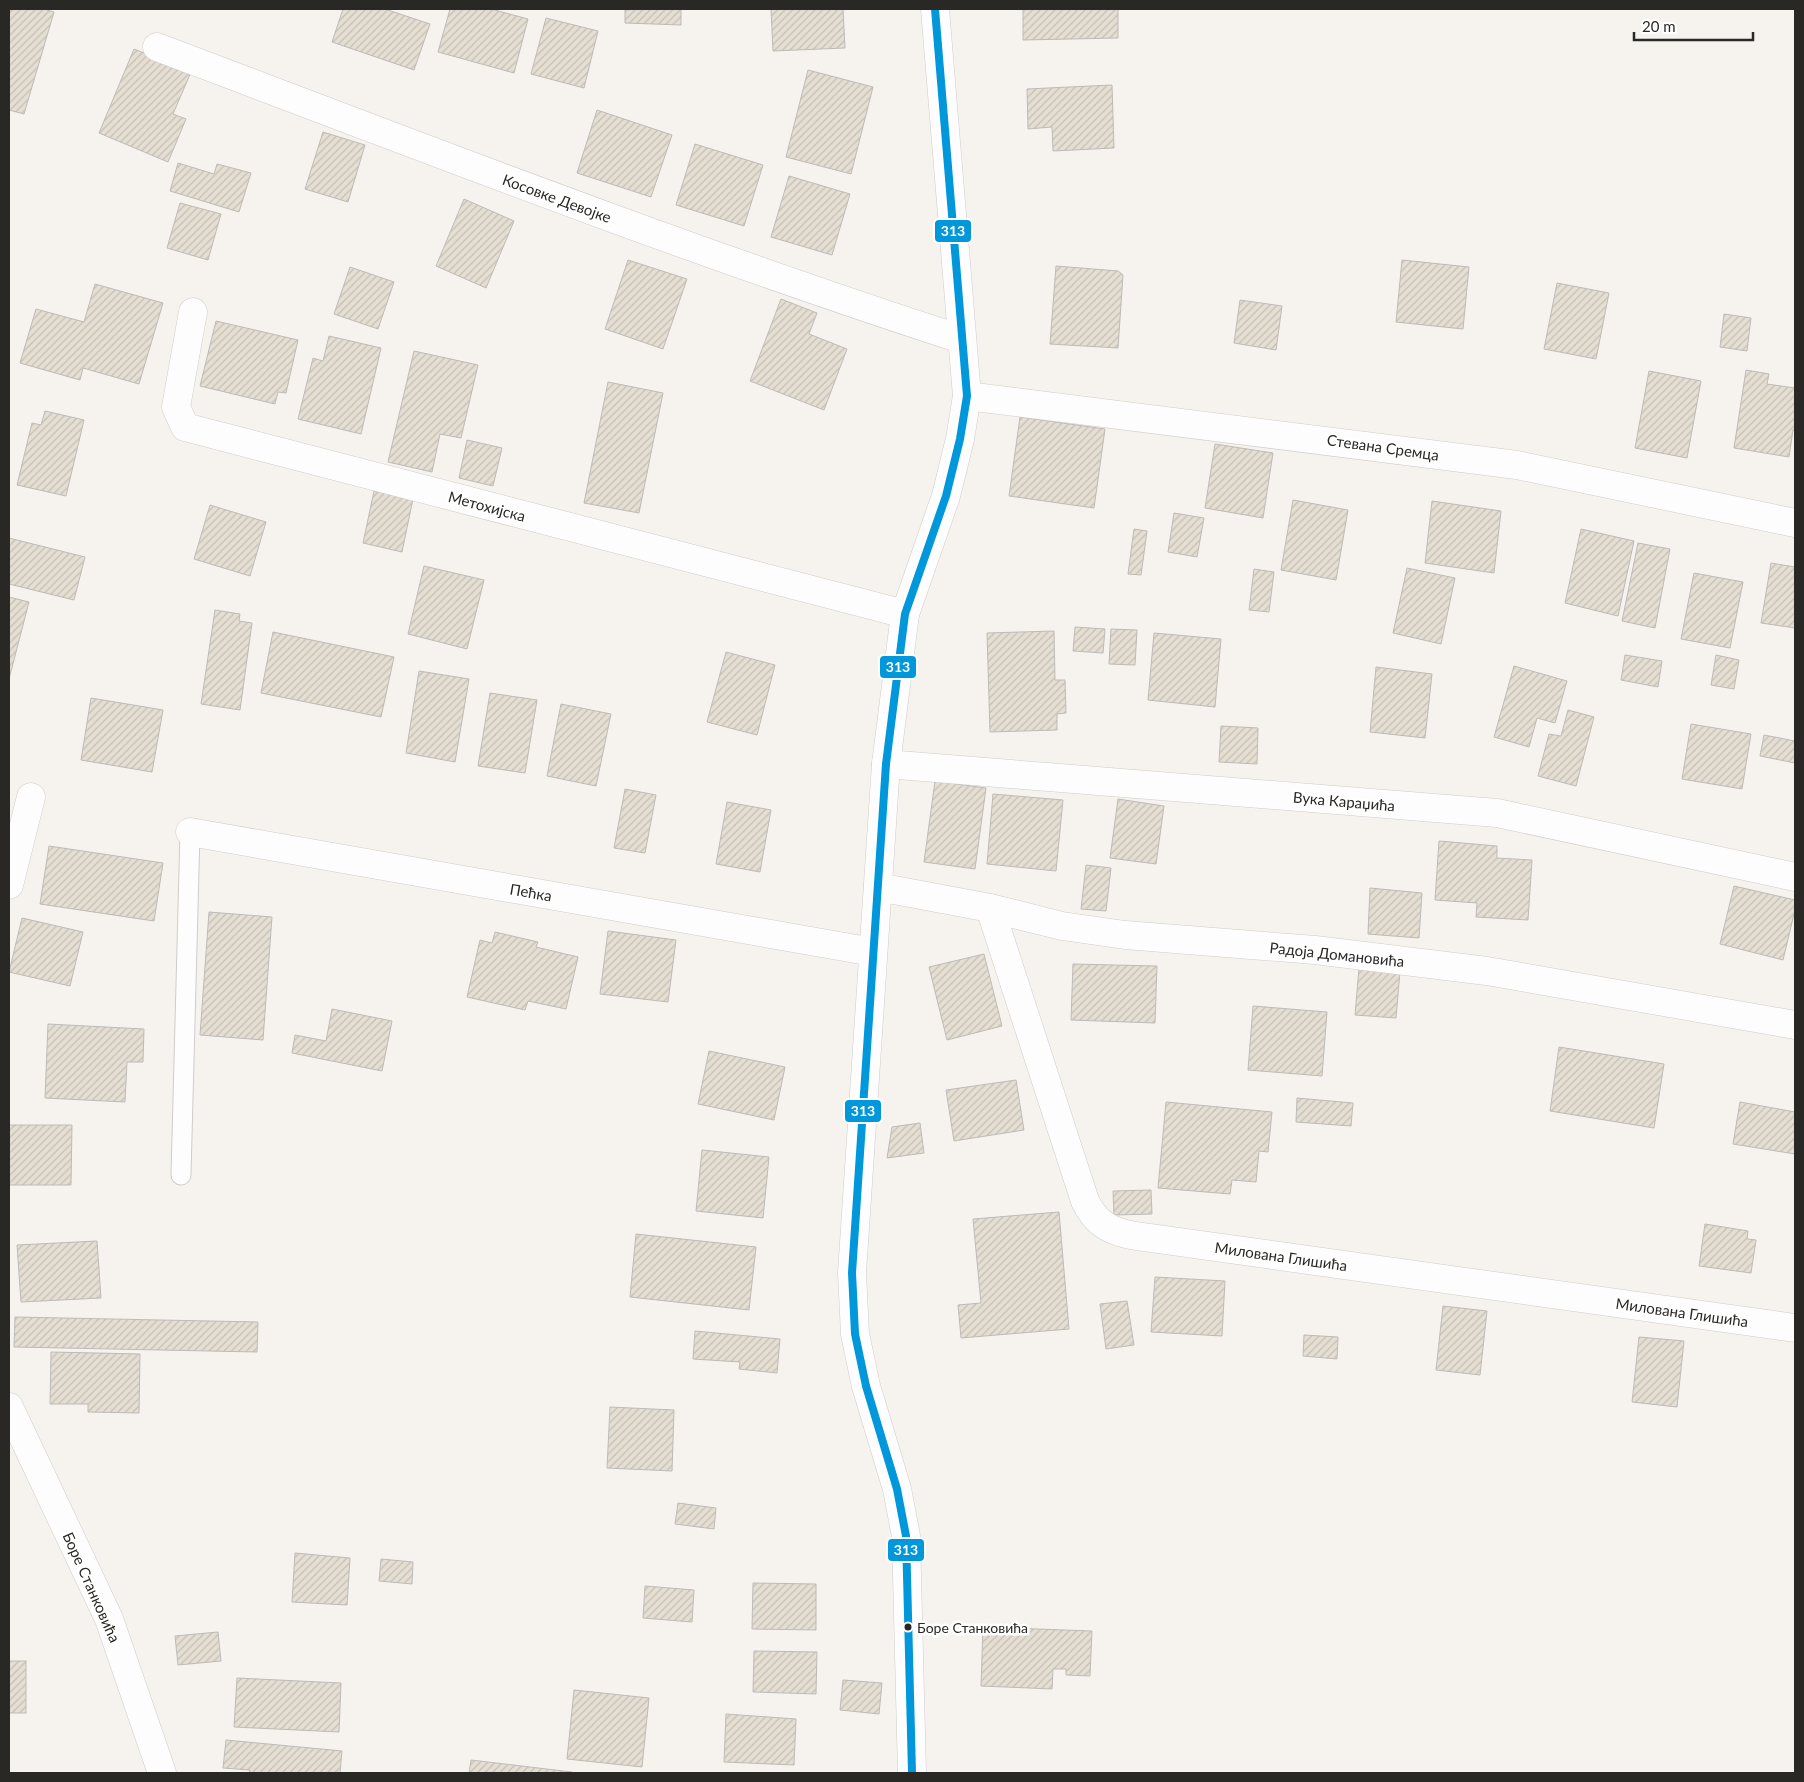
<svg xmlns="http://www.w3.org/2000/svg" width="1804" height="1782" viewBox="0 0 1804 1782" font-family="Lato,sans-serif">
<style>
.building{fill:url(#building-hatch);stroke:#bdbbb8}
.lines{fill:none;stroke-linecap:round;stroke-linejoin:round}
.lane-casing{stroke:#cfccca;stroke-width:21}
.street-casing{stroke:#cfccca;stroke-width:29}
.secondary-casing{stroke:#cfccca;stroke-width:29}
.lane{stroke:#fefdfd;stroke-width:19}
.street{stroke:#fefdfd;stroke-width:28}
.secondary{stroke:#fefdfd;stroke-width:28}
.bus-1-casing{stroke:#fff;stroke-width:11}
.bus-1{stroke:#0098da;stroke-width:8}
.bus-dot{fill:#2a2825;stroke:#fff;stroke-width:2}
.labels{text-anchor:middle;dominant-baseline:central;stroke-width:5;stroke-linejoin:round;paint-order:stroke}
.bus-label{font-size:14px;fill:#2a2825;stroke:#fff;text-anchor:start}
.street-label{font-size:15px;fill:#2a2825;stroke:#fff}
.line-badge{stroke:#fff;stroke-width:2}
.badge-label{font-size:14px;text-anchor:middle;font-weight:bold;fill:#fff}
</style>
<defs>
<pattern id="building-hatch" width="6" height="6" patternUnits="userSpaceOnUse" patternTransform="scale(1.25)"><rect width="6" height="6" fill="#e5ded2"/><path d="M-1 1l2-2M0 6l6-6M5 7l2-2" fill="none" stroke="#c5beb4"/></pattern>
</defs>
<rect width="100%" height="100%" fill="#f6f3ef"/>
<g class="building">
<polygon points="9,9 44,9 54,12 24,114 9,110"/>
<polygon points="343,9 385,9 430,24 414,70 332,42"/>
<polygon points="450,9 491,9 528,19 514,73 438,52"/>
<polygon points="625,9 681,9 681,25 625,23"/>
<polygon points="771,9 843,9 845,48 773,51"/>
<polygon points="1023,9 1118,9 1118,38 1023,40"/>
<polygon points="546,18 598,31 584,88 531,74"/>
<polygon points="134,49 191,72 173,114 186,119 168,162 99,133"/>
<polygon points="808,70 873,87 851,174 786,157"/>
<polygon points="1112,85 1114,148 1053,151 1052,127 1028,129 1027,89"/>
<polygon points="597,110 672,135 651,197 577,173"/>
<polygon points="323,132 365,145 348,202 305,189"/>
<polygon points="695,144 763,165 744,226 676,205"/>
<polygon points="178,163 214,174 217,164 251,173 239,212 170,191"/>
<polygon points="789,176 850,194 832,255 771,237"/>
<polygon points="464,199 514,221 486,288 436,266"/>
<polygon points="180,203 221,214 208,260 167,248"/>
<polygon points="628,260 687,279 663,349 605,329"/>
<polygon points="1402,260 1469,267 1463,329 1396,322"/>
<polygon points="1056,266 1118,271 1123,275 1118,348 1050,344"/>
<polygon points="350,267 394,282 378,329 334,314"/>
<polygon points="1557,283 1609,293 1596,359 1544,349"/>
<polygon points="95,284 163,303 139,384 83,368 80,380 20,363 36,309 84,322"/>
<polygon points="781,299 817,313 809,334 847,349 824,410 750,381"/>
<polygon points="1240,300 1282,306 1276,350 1234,343"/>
<polygon points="1724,314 1751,318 1747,351 1720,347"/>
<polygon points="216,321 298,340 286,393 278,392 275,404 200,386"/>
<polygon points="329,336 381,348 361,434 298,419 313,358 323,361"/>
<polygon points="414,351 478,365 461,438 440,434 432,472 388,462"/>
<polygon points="1746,370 1769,374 1767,384 1795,388 1795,430 1793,430 1789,457 1734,448"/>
<polygon points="1649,371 1701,381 1687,458 1635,448"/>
<polygon points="608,382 663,393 639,513 584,503"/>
<polygon points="45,411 84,420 66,496 17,485 32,423 41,425"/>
<polygon points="1020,417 1105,429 1094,508 1009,496"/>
<polygon points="467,440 502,448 493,486 459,478"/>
<polygon points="1215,444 1273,453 1263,518 1205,508"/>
<polygon points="374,491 413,499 402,552 363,543"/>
<polygon points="1293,500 1348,510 1336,580 1281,570"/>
<polygon points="1432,501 1501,511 1494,573 1425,563"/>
<polygon points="210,505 266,522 250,576 194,559"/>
<polygon points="1174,513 1204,518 1197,557 1168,552"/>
<polygon points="1134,529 1147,531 1141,575 1128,574"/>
<polygon points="1581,529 1634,541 1618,616 1565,603"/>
<polygon points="9,538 85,557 74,600 9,584"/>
<polygon points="1638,543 1670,549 1655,628 1622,621"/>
<polygon points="1771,563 1795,567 1795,628 1761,623"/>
<polygon points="424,566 484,580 467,649 408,634"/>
<polygon points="1407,568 1455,578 1441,644 1393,633"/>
<polygon points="1254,569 1274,572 1269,612 1249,610"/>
<polygon points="1694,573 1743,582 1730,648 1681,639"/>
<polygon points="9,597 29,602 9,679"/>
<polygon points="215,610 240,614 239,621 252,623 240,710 201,704"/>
<polygon points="1075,627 1105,629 1103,653 1073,651"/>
<polygon points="1111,629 1137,630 1135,665 1109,664"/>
<polygon points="1054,631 1055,680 1065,680 1066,713 1057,714 1057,730 990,732 987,633"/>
<polygon points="273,632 394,657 381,717 261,693"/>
<polygon points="1154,633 1221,639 1215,707 1148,700"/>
<polygon points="726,652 775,665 757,735 707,722"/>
<polygon points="1625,655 1662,661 1658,687 1621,680"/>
<polygon points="1716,655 1739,660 1734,689 1711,685"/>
<polygon points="1514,666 1567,681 1555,723 1537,718 1529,747 1494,737"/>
<polygon points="1376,667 1432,674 1425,738 1370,732"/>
<polygon points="419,671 469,679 455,762 406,753"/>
<polygon points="490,693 537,700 525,773 478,766"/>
<polygon points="91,698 163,710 152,772 81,760"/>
<polygon points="561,704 611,714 596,786 547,776"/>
<polygon points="1568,710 1594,717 1576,786 1538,776 1549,734 1561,736"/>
<polygon points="1691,724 1751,734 1742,789 1682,779"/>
<polygon points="1221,726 1258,728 1257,764 1219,762"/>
<polygon points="1764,735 1795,741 1795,763 1760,756"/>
<polygon points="935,781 986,788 975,869 924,862"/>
<polygon points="625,789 656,795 645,853 614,848"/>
<polygon points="993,794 1063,800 1056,871 987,864"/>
<polygon points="1118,799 1164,806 1156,864 1110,858"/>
<polygon points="727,802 771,810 760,872 716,864"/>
<polygon points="1439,841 1497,846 1497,858 1532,860 1528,920 1476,917 1477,903 1435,900"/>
<polygon points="49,846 163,863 154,921 40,904"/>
<polygon points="1086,865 1111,868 1106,911 1081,909"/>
<polygon points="1734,886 1795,900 1795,910 1783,960 1720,944"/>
<polygon points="1370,888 1422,893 1419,938 1368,934"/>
<polygon points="209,912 272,917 263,1040 200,1035"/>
<polygon points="22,918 83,932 70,986 9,972"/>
<polygon points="608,931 676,940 668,1002 600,994"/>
<polygon points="495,932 538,942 536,947 578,957 566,1009 528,1001 525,1010 467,997 480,940 492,943"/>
<polygon points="984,954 1002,1026 947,1040 929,967"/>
<polygon points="1073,964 1157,966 1155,1023 1071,1020"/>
<polygon points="1359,968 1400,972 1396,1018 1355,1015"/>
<polygon points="1253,1006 1327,1012 1322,1076 1248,1070"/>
<polygon points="332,1009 392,1021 382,1071 292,1053 295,1035 326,1041"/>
<polygon points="48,1024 144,1029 143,1062 127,1062 125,1102 45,1098"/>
<polygon points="1559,1047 1664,1064 1654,1128 1550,1111"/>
<polygon points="709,1051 785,1067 774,1120 698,1104"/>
<polygon points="1016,1080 1024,1130 954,1141 946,1090"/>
<polygon points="1297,1098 1353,1103 1351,1126 1296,1122"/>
<polygon points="1166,1102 1272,1112 1268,1152 1259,1151 1256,1182 1232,1180 1230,1194 1158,1188"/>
<polygon points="1740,1102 1795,1112 1795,1154 1733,1144"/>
<polygon points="920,1123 924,1153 887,1158 892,1127"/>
<polygon points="9,1125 72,1125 71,1185 9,1185"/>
<polygon points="702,1150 769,1157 763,1218 696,1211"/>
<polygon points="1151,1190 1152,1214 1114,1215 1113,1191"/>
<polygon points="1059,1212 1069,1329 961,1338 958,1305 981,1303 973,1219"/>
<polygon points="1705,1224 1748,1231 1747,1239 1756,1240 1751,1273 1699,1266"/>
<polygon points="636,1234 756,1247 749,1310 630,1297"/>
<polygon points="97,1241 101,1298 21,1302 17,1245"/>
<polygon points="1155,1277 1225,1281 1222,1336 1151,1332"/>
<polygon points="1127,1301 1134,1345 1106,1349 1100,1304"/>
<polygon points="1443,1306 1487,1311 1480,1375 1436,1370"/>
<polygon points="15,1317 258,1322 257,1352 14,1347"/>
<polygon points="695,1331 780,1339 777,1373 739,1369 740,1362 693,1359"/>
<polygon points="1304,1335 1338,1337 1337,1359 1303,1356"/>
<polygon points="1639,1337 1684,1341 1677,1407 1632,1402"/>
<polygon points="51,1352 140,1354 139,1413 88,1412 88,1404 50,1404"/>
<polygon points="610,1407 674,1410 672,1471 607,1468"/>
<polygon points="678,1503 716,1508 714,1529 675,1524"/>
<polygon points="295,1553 350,1558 347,1605 292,1602"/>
<polygon points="381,1559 413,1562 412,1584 379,1581"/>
<polygon points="753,1583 816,1584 816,1630 752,1629"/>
<polygon points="645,1586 694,1590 692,1622 643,1618"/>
<polygon points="983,1627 1092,1631 1090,1676 1066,1675 1066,1669 1053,1669 1052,1689 981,1686"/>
<polygon points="218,1632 221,1661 178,1665 175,1636"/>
<polygon points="754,1651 817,1652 816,1694 753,1692"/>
<rect x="9" y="1661" width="17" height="52"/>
<polygon points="237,1678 341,1683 339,1732 234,1727"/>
<polygon points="843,1680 882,1683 879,1714 840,1710"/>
<polygon points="574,1690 649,1698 642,1767 567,1759"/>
<polygon points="726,1714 796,1719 794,1765 724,1762"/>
<polygon points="226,1740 342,1751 340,1773 249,1773 250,1770 223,1768"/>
<polygon points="471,1760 572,1772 572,1773 469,1773"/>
</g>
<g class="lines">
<g class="lane-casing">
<polyline id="lane" points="181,1175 190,832"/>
</g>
<g class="street-casing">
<g id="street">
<path d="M157 47C424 148 689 251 961 339"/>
<polyline points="193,312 176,407 185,427 905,614"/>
<polyline points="967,396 1517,465 1795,523"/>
<polyline points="886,764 1497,813 1795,877"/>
<polyline points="190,832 873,952"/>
<polyline points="9,885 31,797"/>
<polyline points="878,887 990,908 1062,926 1125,935 1315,950 1487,971 1795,1025"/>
<path d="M990 908 1085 1201C1096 1224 1111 1232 1136 1236L1795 1328"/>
<polyline points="9,1407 109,1619 162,1773"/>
</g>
</g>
<g class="secondary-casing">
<polyline id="secondary" points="912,1773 906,1536 897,1489 866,1386 855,1334 852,1273 886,764 905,614 946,496 960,439 967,396 935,9"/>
</g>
<use href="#lane" class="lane"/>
<use href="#street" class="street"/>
<use href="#secondary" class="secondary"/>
<g class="bus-1-casing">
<polyline id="bus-1" points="912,1773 906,1536 897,1489 866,1386 855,1334 852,1273 886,764 905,614 946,496 960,439 967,396 935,9"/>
</g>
<use href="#bus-1" class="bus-1"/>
</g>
<circle class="bus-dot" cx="908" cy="1627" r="4.5"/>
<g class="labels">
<g class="bus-label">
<text x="917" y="1627">Боре Станковића</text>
</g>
<g class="street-label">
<text transform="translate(557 198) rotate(20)">Косовке Девојке</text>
<text transform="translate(1383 447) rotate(8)">Стевана Сремца</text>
<text transform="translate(487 506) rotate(15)">Метохијска</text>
<text transform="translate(1344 801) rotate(5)">Вука Караџића</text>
<text transform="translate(531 892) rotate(10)">Пећка</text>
<text transform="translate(1337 954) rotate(6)">Радоја Домановића</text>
<text transform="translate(1281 1256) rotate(8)">Милована Глишића</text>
<text transform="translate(1682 1312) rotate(8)">Милована Глишића</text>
<text transform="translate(92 1587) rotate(66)">Боре Станковића</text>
</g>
</g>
<g class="line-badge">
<rect x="934" y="219" width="38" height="24" rx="5" fill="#0098da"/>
<rect x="879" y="655" width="38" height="24" rx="5" fill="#0098da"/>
<rect x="844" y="1099" width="38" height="24" rx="5" fill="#0098da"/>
<rect x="887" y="1538" width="38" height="24" rx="5" fill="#0098da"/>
</g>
<g class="badge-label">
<text x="953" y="236">313</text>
<text x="898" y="672">313</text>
<text x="863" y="1116">313</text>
<text x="906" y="1555">313</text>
</g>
<rect width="1804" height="1782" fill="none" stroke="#2a2825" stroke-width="20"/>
<path d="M1634 32v8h119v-8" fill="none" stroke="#2a2825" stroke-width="2.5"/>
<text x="1642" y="32" font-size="15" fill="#2a2825" stroke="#ffffff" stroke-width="4" paint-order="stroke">20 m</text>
</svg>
